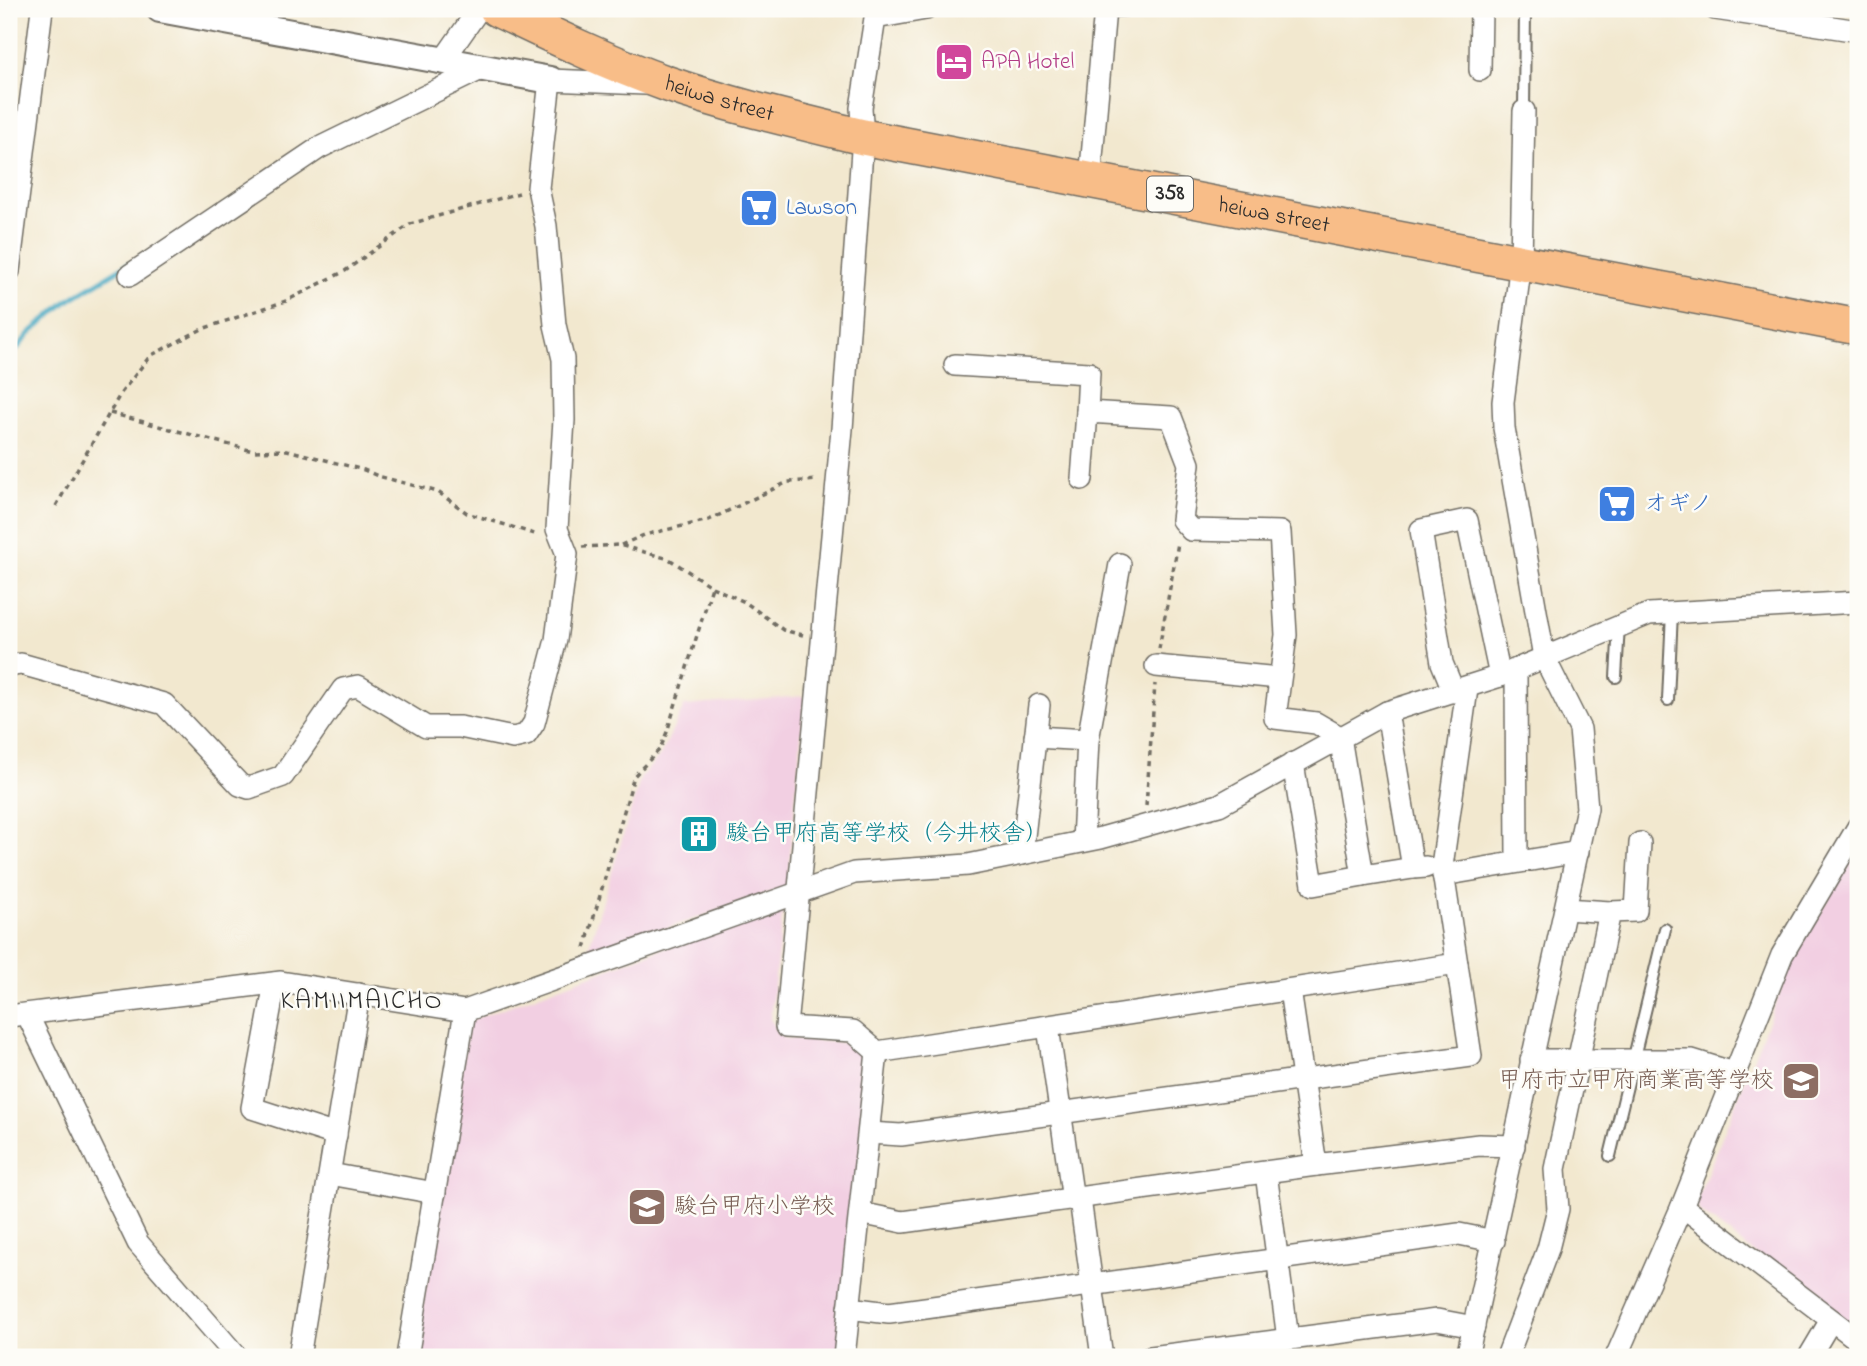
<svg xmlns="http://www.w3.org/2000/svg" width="1867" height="1366" viewBox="0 0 1867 1366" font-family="'Indie Flower','Klee One',sans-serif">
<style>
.built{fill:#f2cfe2}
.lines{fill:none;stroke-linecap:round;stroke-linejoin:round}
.stream{stroke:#40a7c1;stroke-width:5}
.service-casing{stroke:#716d64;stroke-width:14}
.minor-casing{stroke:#716d64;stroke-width:24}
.tertiary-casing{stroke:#716d64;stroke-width:30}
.trunk-casing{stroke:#716d64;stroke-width:38}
.path{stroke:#716d64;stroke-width:3.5;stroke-dasharray:5 5;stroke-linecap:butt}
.service{stroke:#fff;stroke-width:10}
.minor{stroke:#fff;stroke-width:21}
.tertiary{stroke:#fff;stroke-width:26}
.trunk{stroke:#f8bd88;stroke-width:35}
.labels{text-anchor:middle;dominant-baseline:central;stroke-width:5;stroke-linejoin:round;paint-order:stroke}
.shield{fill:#fdfcf7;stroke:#6a6a68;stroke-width:2}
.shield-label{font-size:21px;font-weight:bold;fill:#2b2b2b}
.hotel-label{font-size:23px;fill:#b23c85;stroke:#fdfcf7;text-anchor:start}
.street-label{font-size:23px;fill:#2b2b2b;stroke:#fdfcf7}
.shop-label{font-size:23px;fill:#366cbe;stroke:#fdfcf7;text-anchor:start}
.culture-label{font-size:23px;fill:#0d838f;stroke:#fdfcf7;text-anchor:start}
.education-label{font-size:23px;fill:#785e54;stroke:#fdfcf7;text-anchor:end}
.quarter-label{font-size:26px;letter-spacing:2px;fill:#2b2b2b;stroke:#fdfcf7}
</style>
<rect width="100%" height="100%" fill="#fdfcf7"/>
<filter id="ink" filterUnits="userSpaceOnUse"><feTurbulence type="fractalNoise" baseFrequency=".0143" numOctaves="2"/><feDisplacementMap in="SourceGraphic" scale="14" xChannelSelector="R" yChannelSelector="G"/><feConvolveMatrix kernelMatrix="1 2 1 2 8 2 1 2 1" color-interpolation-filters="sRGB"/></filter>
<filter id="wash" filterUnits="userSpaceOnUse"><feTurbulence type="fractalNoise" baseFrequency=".00686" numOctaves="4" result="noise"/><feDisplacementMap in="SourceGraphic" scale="28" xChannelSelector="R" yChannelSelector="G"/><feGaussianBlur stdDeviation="1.57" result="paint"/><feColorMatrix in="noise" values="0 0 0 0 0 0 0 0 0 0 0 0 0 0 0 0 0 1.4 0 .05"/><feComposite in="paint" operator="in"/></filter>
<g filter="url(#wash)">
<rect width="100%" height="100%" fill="#f2e8cf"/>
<g class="built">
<polygon points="805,696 787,887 586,956 641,777 660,756 684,706"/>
<polygon points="1858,850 1858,1332 1699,1211 1696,1202 1793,959"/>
<polygon points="784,903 770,1019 783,1038 856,1044 869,1058 844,1357 414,1357 469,1021"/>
</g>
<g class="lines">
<polyline class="stream" points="9,353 16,350 29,334 66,302 128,264"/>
</g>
</g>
<g filter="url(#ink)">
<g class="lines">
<g class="service-casing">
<g id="service">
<polyline points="1105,12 1139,9"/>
<polyline points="1524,111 1525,9"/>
<polyline points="1616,677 1619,625"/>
<polyline points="1668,700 1672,612"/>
<polyline points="1610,1156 1665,929"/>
</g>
</g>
<g class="minor-casing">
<g id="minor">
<polyline points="1715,9 1858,31"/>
<polyline points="442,62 479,9"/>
<polyline points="1480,70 1481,9"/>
<polyline points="1090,180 1105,9"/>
<polyline points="9,271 42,9"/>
<polyline points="130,275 319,148 483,68"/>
<polyline points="955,365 1089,373 1087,412"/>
<polyline points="1082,479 1087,412 1171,417 1189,464 1182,520 1191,530 1280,532 1286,635 1275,718 1316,723 1340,737 1363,876 1413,868"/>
<polyline points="9,666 21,664 164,704 240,785 249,788 283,776 343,689 358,686 426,727 460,727 513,738 526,735 534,723 556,640 567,554 557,529 564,420 563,359 555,325 546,226 538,188 550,80 645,84"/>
<polyline points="1156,666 1279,678"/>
<polyline points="1516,671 1517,861"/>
<polyline points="1454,692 1442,663 1421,530 1467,520 1500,676"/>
<polyline points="1387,712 1413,868 1426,867"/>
<polyline points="1035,737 1088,740"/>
<polyline points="1293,763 1313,885 1363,876"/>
<polyline points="1083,841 1088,740 1120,564"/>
<polyline points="1022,854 1039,705"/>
<polyline points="1443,875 1578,852"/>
<polyline points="1566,909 1610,912"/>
<polyline points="275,983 252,1108 336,1135"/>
<polyline points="1290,990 1316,1165"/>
<polyline points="27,1014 138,1243 237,1357"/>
<polyline points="9,1016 281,982 465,1011 854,873 968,865 1101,838 1219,805 1387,712 1500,676 1649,614 1858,602"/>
<polyline points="1048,1027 1073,1200"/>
<polyline points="877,1052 853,1031 786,1027 842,429 863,137 861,108 875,18 926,9"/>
<polyline points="877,1052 1457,964"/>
<polyline points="1531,1060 1692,1060 1734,1073"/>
<polyline points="869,1133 901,1135 1471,1056 1442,866 1467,689"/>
<polyline points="1266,1173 1288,1339"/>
<polyline points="330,1174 435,1193"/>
<polyline points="1080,1199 1102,1357"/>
<polyline points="1682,1206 1858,1340"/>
<polyline points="860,1213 903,1222 1316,1165 1479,1145 1514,1146"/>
<polyline points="849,1308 889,1313 1459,1234 1494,1241"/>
<polyline points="299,1357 359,994"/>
<polyline points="407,1357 465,1011"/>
<polyline points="844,1357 877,1052"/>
<polyline points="1151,1357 1437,1320 1474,1327"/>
<polyline points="1467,1357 1587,808 1580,729 1544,657 1504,428 1503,402 1521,262 1524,111"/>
<polyline points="1507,1357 1548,1249 1558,1209 1555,1169 1610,912 1636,911 1640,843"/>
<polyline points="1616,1357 1682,1206 1782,955 1858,827"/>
<polyline points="1809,1357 1831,1320"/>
</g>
</g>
<g class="tertiary-casing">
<polyline id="tertiary" points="160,9 550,80"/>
</g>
<g class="trunk-casing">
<g id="trunk">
<path id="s1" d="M497 9C553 36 609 63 668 84 732 106 798 121 863 137L1858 327"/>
</g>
</g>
<g class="path">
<polyline points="738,9 859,13"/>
<polyline points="110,413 253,451 287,450 364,470 378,476 438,492 467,513 538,535"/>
<polyline points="56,506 121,393 150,356 202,329 286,301 345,271 410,224 519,193"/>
<polyline points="621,545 644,535 709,520 788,482 818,480"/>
<polyline points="582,547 619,545 669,559 712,587 745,602 783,630 803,635"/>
<polyline points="1159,649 1178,543"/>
<polyline points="1146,806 1155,684"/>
<polyline points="585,948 634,776 660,749 667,732 712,587"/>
</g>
<use href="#service" class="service"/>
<use href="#minor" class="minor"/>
<use href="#tertiary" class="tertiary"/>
<use href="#trunk" class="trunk"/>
</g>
</g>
<defs>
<g id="hotel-square" transform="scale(2.0125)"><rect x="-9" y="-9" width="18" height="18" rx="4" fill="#d1479c" stroke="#fdfcf7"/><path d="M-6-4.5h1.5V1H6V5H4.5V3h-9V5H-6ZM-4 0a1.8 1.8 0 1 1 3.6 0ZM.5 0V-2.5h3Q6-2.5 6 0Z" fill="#fff"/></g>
<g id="supermarket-square" transform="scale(2.0125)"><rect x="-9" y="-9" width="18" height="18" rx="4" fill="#3f7fe0" stroke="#fdfcf7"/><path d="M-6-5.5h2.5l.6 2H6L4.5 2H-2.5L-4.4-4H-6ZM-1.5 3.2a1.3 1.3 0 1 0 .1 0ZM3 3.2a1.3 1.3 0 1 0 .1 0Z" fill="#fff"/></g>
<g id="building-square" transform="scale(2.0125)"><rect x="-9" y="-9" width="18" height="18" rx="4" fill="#0f9aa8" stroke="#fdfcf7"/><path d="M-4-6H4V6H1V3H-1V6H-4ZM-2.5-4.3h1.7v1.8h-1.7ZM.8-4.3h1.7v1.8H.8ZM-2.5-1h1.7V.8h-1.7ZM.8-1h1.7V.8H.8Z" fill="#fff"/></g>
<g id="school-square" transform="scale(2.0125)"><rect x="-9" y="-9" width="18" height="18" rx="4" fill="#8d6e63" stroke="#fdfcf7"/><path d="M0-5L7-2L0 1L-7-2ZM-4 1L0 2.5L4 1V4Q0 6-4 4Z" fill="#fff"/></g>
</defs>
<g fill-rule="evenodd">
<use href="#hotel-square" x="954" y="62"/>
<use href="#supermarket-square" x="759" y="208"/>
<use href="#supermarket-square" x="1617" y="504"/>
<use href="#building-square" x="699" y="834"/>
<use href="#school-square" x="1801" y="1081"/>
<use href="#school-square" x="647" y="1207"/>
</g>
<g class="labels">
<rect class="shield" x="1147" y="176.5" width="46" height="35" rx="5"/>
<g class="shield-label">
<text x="1170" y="194">358</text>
</g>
<g class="hotel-label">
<text x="981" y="62">APA Hotel</text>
</g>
<g class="street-label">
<text stroke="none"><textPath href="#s1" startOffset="240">heiwa street</textPath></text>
<text stroke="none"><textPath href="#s1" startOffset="807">heiwa street</textPath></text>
</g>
<g class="shop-label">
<text x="786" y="208">Lawson</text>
<text x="1644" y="504">オギノ</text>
</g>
<g class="culture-label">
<text x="726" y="834">駿台甲府高等学校（今井校舎）</text>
</g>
<g class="education-label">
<text x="1774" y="1081">甲府市立甲府商業高等学校</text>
<text x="674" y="1207" text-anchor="start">駿台甲府小学校</text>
</g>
<g class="quarter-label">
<text x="362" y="1002">KAMIIMAICHO</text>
</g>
</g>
<rect width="1867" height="1366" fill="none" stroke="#fdfcf7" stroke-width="35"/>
</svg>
